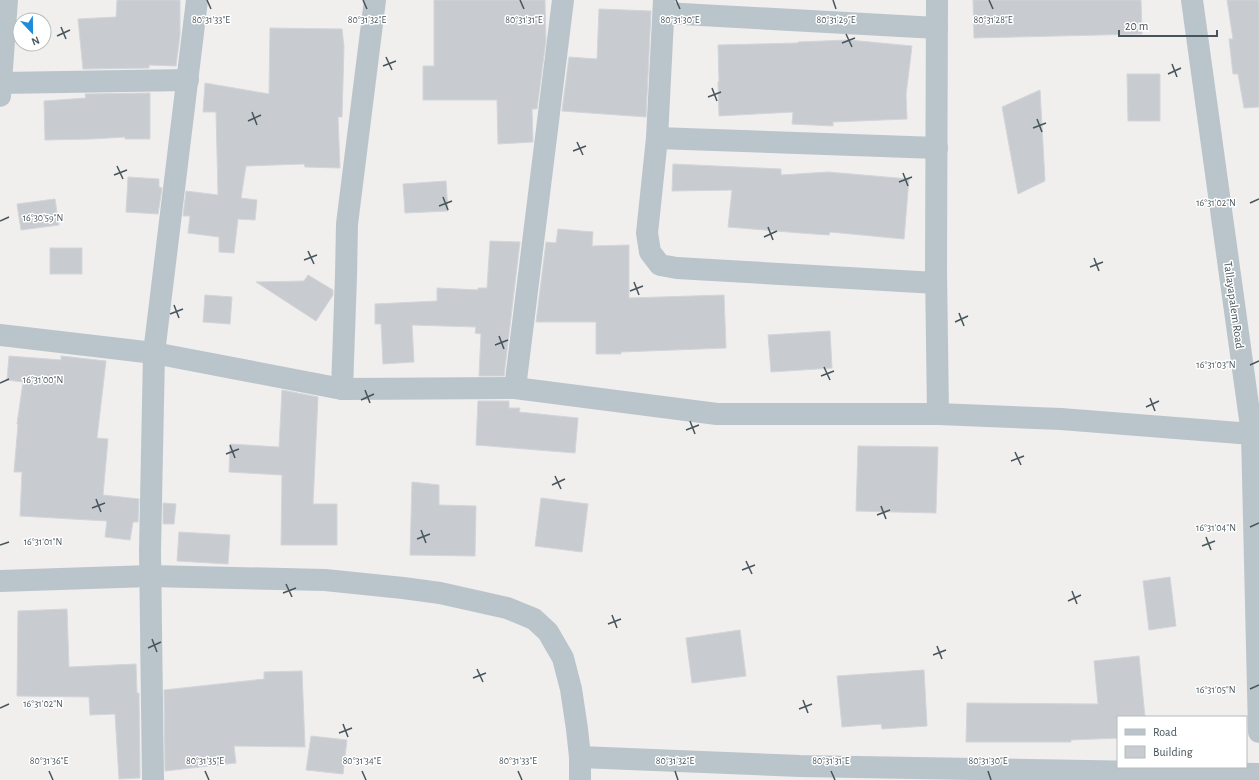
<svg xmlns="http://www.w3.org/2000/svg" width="1259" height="780" viewBox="0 0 1259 780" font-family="'Alegreya Sans',sans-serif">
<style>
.building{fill:#c8ccd1;stroke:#d2d5d9}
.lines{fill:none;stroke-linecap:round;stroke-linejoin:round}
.minor{stroke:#bac5cb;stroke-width:22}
.ticks{fill:none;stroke:#46545b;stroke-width:1.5}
.labels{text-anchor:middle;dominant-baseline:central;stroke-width:3;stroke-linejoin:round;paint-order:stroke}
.street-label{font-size:12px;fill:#46545b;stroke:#fff}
.ticks-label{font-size:10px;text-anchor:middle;fill:#46545b;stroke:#fff;stroke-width:3;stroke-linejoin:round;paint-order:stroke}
</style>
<rect width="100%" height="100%" fill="#f1eeee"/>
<g class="building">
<polygon points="117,0 180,0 180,35 176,66 149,65 149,68 83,69 78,19 116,17"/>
<polygon points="434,0 545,0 546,40 537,109 532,109 533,142 498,144 497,100 423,100 423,66 434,66"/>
<polygon points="973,0 1141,0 1142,34 974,38"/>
<polygon points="1227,0 1259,0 1259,107 1244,108 1238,74 1233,74 1229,39 1233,39"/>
<polygon points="599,9 651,11 646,117 562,111 569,57 597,59"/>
<polygon points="270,28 342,29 344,47 342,117 338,117 340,168 305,167 304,164 246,166 241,198 257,200 255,220 238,219 234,253 219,252 219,237 188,233 190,216 183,216 186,191 218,195 216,112 203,112 205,83 269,94"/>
<polygon points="849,40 912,46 906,95 907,119 833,122 833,126 792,124 793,112 719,116 718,82 719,82 718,45 798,43 798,42"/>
<polygon points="1127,74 1160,74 1160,121 1128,121"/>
<polygon points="1040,90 1045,181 1018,194 1002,107"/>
<polygon points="150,93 150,139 125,139 125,137 92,139 45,140 44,101 86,98 85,94"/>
<polygon points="673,164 781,169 781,175 828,172 909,179 904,239 830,232 829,235 800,233 728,227 732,190 672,191"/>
<polygon points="128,177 159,179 159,187 162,188 158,214 126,212"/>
<polygon points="446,181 448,211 405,213 403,184"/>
<polygon points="55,199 59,225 21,230 17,204"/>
<polygon points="558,229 593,232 592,246 629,245 629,298 724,295 726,348 621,352 621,354 596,354 596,322 536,322 546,242 556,243"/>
<polygon points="490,241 520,242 504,376 479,376 481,334 475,333 476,327 412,325 414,362 383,364 381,324 375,324 375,304 437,301 437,288 478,290 478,288 487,288"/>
<rect x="50" y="248" width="32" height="26"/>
<polygon points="308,275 333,290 333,295 316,321 256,282 304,281"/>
<polygon points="205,295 232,297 230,324 203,322"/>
<polygon points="830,331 832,368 771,372 768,335"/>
<polygon points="9,356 61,360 61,356 106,361 97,438 108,439 103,495 139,499 138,522 133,522 130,540 105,537 107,521 20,516 22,472 14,472 18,425 17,424 23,382 7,380"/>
<polygon points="282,390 318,397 313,504 337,504 337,545 281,545 282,475 229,472 230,444 279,447"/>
<polygon points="478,401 509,401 509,408 520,408 519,412 578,418 575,453 476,445"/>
<polygon points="858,446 938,447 936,513 856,511"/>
<polygon points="412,482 439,485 439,505 476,506 475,556 410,555"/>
<polygon points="541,498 588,504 582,552 535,546"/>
<polygon points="163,503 176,504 174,524 163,524"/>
<polygon points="179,532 230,535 228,564 177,561"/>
<polygon points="1170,577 1176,626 1149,630 1143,581"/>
<polygon points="67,609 69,667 136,664 137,693 139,693 140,778 119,779 115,714 90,715 89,697 17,696 18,611"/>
<polygon points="740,630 746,676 692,683 686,638"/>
<polygon points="1139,656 1145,717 1118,717 1118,738 1071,740 1071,742 966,742 967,703 1098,704 1094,661"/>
<polygon points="924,670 927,726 882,729 881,724 842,727 837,676"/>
<polygon points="302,671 305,747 234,746 236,763 165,771 164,690 264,679 264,672"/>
<polygon points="311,736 347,740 343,774 306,770"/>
</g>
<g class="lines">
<g class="minor">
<polyline points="664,0 657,138 647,233 650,252 660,265 677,268 936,283"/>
<polyline points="937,0 936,270 938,414"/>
<polyline points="1192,0 1252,434 1259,732"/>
<polyline points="664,13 937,28"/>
<polyline points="0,83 188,80"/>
<polyline points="0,96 7,0"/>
<polyline points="657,138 937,148"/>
<polyline points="0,335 154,353 342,389 515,388 717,414 938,414 1061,419 1252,434"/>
<polyline points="515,388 563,0"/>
<polyline points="342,389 346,276 347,224 375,0"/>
<polyline points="0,581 150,576 325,580 403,588 440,593 507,608 534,619 548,632 563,658 571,689 577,729 580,757"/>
<polyline points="153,780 150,551 154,353 197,0"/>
<polyline points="580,780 580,757 800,766 1259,774"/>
</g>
</g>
<path class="ticks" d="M207 0 211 9M363 0 367 9M520 0 524 9M676 0 680 9M833 0 836 9M989 0 993 9M61 27 66 39M846 34 852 47M57 36 70 30M842 43 855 38M386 57 392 70M1172 64 1177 77M383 66 396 61M1168 74 1181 68M712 88 717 101M708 97 721 92M252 112 257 125M1037 119 1042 132M248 121 261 115M1033 128 1046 123M577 142 583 155M573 151 586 146M117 166 123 179M903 173 908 186M114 175 127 170M899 182 912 177M443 197 448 210M1250 203 1259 199M439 206 452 201M0 221 9 217M768 227 773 240M764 237 777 231M308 251 314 264M1094 258 1099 271M304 260 317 255M1090 267 1103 262M634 282 639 295M630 291 643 286M174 305 179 318M959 313 964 326M170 314 183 309M955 322 968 316M499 336 504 349M495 345 508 340M1250 365 1259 361M824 367 830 380M821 376 834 371M0 383 9 379M365 390 370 403M1150 398 1155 411M361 400 374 394M1146 407 1159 401M690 421 695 434M686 430 699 425M230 445 235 458M1015 452 1021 465M226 454 239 449M1011 461 1024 456M555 476 561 489M552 485 565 479M96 499 101 512M881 506 886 519M92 508 105 503M877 515 890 510M1250 527 1259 523M421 530 426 543M1206 537 1211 550M417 539 430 534M0 545 9 542M1202 546 1215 541M746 561 752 574M742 570 755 565M286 584 292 597M1072 591 1077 604M283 593 296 588M1068 601 1081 595M612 615 617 628M608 624 621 619M152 639 157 652M937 646 942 659M148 648 161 642M933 655 946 650M477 669 483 682M473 678 486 673M1250 689 1259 685M803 700 808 713M0 708 9 704M799 709 812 704M343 724 348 737M339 733 352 728M49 771 53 780M205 771 209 780M362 771 366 780M518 771 522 780M675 771 678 780M831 771 835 780M988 771 991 780"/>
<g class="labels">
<g class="street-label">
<text transform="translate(1234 305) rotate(82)">Tallayapalem Road</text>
</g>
</g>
<g class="ticks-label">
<text x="211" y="23">80°31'33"E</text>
<text x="367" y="23">80°31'32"E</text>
<text x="524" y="23">80°31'31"E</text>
<text x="680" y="23">80°31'30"E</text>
<text x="836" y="23">80°31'29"E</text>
<text x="993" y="23">80°31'28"E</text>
<text x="1216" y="206">16°31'02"N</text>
<text x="43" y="221">16°30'59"N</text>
<text x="1216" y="368">16°31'03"N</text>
<text x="43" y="383">16°31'00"N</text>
<text x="1216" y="531">16°31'04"N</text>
<text x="43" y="545">16°31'01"N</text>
<text x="1216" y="693">16°31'05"N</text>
<text x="43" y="707">16°31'02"N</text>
<text x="49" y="764">80°31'36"E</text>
<text x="205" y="764">80°31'35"E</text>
<text x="362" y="764">80°31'34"E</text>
<text x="518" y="764">80°31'33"E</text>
<text x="675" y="764">80°31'32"E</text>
<text x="831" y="764">80°31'31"E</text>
<text x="988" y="764">80°31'30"E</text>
</g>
<rect x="1117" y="716" width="130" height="52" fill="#ffffff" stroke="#b5bbbd"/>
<rect x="1125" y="729" width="20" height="6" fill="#bac5cb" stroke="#b5bbbd"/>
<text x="1153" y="736" font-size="12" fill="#46545b">Road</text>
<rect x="1125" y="746" width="20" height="12" fill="#c8ccd1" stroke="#b5bbbd"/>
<text x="1153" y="756" font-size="12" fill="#46545b">Building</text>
<g transform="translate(32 32) rotate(158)"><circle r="19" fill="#ffffff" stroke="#b5bbbd"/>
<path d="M0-3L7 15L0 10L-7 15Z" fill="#1d8cdb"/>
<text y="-6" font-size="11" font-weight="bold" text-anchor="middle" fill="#46545b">N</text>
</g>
<path d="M1119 30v6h98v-6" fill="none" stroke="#46545b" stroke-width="2"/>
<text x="1125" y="30" font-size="12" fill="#46545b" stroke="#ffffff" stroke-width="3" paint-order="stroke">20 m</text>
</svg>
